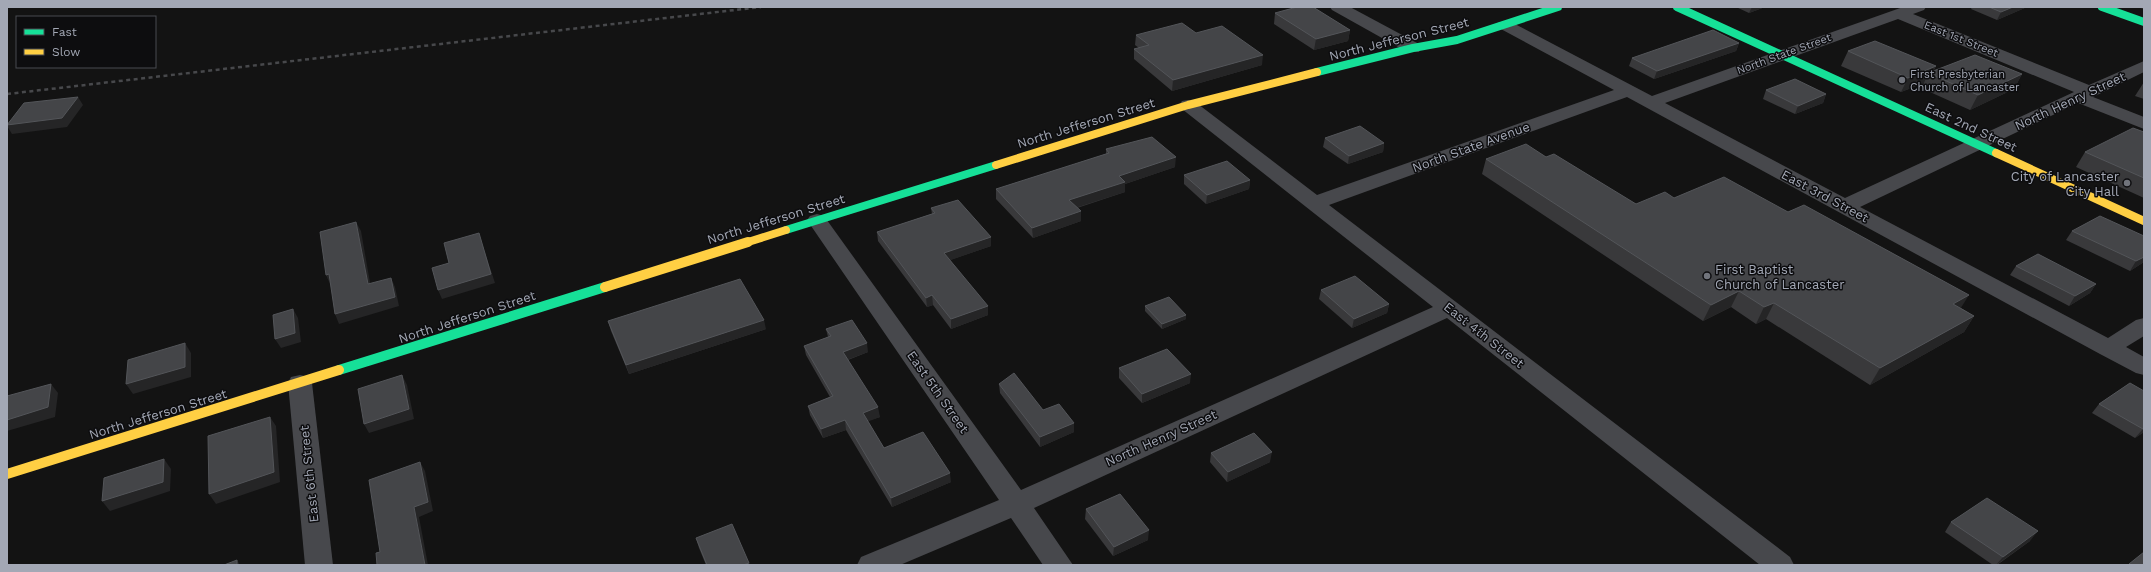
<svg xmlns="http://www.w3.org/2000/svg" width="2151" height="572" viewBox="0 0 2151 572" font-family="'Work Sans',sans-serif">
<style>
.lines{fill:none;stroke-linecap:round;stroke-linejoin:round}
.street{fill:#47484c;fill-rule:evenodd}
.fast-far1{stroke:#16e098;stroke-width:8}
.fast{stroke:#16e098;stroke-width:10}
.slow-far1{stroke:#ffcf43;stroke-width:8}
.slow{stroke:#ffcf43;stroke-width:10}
.rail{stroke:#47484b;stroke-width:2.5;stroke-dasharray:4 3.5;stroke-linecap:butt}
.wall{fill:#39393b}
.shaded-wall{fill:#252526}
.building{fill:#444548;stroke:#535559}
.poi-dot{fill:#71747c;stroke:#0d0d0f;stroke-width:1.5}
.labels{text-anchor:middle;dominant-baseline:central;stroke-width:3;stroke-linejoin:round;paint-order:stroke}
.far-street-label{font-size:11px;fill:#a3a8b5;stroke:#0d0d0f}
.far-poi-label{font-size:11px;fill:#a3a8b5;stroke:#0d0d0f;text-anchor:start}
.street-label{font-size:13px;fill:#a3a8b5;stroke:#0d0d0f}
.poi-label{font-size:13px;fill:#a3a8b5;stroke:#0d0d0f;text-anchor:end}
</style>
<rect width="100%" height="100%" fill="#131313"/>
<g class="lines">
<g class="street">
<polygon points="1330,7 1350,7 1419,44 1421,48 1419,52 1407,52 1332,10"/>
<path d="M1903 7H1926L1924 10 1913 14 2089 85 2144 61V72L2093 97 2144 117V129L2078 103 1860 207 2108 338 2136 320 2144 318V336L2126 347 2144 357V375L2136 373 2100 354 1627 97 1329 205 1790 557 1794 565H1760L1447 318 1034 508 1073 565H1043L1011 518 900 565H857L861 557 999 500 807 220 810 216 817 214 824 216 1021 490 1433 307 1182 109 1179 105 1182 101 1188 100 1194 101 1317 195 1614 90 1499 28 1497 25 1499 22H1511L1652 96ZM1898 19 2074 92 1845 198 1665 103Z"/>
<polygon points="300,375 309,377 312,383 333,565 305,565 288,383 291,377"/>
</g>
<g class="fast-far1">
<polyline points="1677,7 1996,153"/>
<polyline points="2102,7 2144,22"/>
<polyline points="1317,72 1413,48 1457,40 1558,7"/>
<polyline points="786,230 996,165"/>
</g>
<polyline class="fast" points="339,370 605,287"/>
<g class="slow-far1">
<polyline points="1996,153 2144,221"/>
<polyline points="996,165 1188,105 1317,72"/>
<polyline points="745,243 786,230"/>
</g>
<g class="slow">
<polyline points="605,287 748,242"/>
<polyline points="7,474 339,370"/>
</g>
<polyline class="rail" points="7,94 761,7"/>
</g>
<g class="wall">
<polygon points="1736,7 1765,7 1749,13"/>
<polygon points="1972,7 2027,7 1997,20 1971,9"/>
<polygon points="2137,7 2144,7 2144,9"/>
<polygon points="1275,13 1350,30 1348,41 1314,50 1274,24"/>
<polygon points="1196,33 1262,65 1172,91 1134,59 1134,49 1139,48 1135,45 1136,35"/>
<polygon points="1739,43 1736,51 1654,79 1629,66 1632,58"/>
<polygon points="1848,51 1936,66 1933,72 2022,74 2014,89 1970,110 1921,88 1924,83 1901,92 1841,66"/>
<polygon points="2144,82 2144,99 2135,96"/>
<polygon points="1766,90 1826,94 1823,103 1795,114 1763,99"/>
<polygon points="2144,132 2144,198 2076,167 2085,152"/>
<polygon points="1325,138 1384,143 1383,152 1348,164 1323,147"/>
<polygon points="1106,149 1175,167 1125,184 1125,192 1077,208 1081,221 1033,238 996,199 996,189 1106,154"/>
<polygon points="1546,157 1636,204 1674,198 1961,308 1974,316 1964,332 1870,385 1766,319 1756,324 1731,307 1703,321 1482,174 1486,159"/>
<polygon points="1184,175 1250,180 1249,189 1206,204 1184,184"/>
<polygon points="931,208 991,237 991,246 950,260 988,315 951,329 933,305 927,307 878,241 877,232 932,214"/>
<polygon points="2072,231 2144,236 2144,262 2130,271 2066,240"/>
<polygon points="2016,266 2096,284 2090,293 2069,306 2010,275"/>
<polygon points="1321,290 1389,304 1387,313 1352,328 1319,299"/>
<polygon points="1145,306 1186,315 1186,319 1162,329 1145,311"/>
<polygon points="608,321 766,329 629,374 611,331"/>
<polygon points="826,329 868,352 848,360 880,417 867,421 884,448 951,482 892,507 846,430 823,438 810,415 808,406 830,397 806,355 804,346 828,337"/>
<polygon points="1119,368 1190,383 1142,403 1119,378"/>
<polygon points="2130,383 2144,432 2135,438 2092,413 2099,404"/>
<polygon points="999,384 1043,410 1074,423 1074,432 1040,447 1000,393"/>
<polygon points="1211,453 1270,462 1227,482 1210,462"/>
<polygon points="1086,509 1148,540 1113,556 1085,519"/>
<polygon points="1951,522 2030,541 1997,565 1993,565 1945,532"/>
<polygon points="696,538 749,563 750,565 706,565 699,548"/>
</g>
<g class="shaded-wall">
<polygon points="1752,7 1765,7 1749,13"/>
<polygon points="2013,7 2027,7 1997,20 2001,12"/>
<polygon points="1350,30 1348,41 1314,50 1316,39"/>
<polygon points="1739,43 1736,51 1654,79 1657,71"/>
<polygon points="1263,55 1262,65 1172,91 1173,80"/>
<polygon points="1936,66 1931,75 1928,73 1924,83 1901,92 1908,78"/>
<polygon points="2022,74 2014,89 1970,110 1978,95"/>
<polygon points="1826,94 1823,103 1795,114 1798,106"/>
<polygon points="78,97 83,105 67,127 12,134 7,126"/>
<polygon points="1384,143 1383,152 1348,164 1349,156"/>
<polygon points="1176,157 1175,167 1125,184 1125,192 1069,210 1069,200 1119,176"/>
<polygon points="1250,180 1249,189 1206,204 1207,195"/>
<polygon points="1081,211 1081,221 1033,238 1032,228"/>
<polygon points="356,222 361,231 372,294 368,284"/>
<polygon points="479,233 482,243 495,283 442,299 438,290"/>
<polygon points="991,237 991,246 945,262 944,253"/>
<polygon points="2144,257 2144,262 2130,271 2136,261"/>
<polygon points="329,274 330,284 326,275"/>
<polygon points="391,278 395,287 399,306 339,324 335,314"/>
<polygon points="2096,284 2090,293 2069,306 2075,296"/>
<polygon points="1739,291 1731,307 1703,321 1711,305"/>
<polygon points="932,295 933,305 927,307 926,298"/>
<polygon points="1969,295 1959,311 1953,304"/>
<polygon points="1774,303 1766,319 1756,324 1764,307"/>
<polygon points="1389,304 1387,313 1352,328 1354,319"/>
<polygon points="988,306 988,315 951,329 951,319"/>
<polygon points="293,309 298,318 301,342 281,348 275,339"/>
<polygon points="1186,315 1186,319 1162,329 1162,324"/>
<polygon points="1974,316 1964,332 1870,385 1880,368"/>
<polygon points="764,320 766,329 629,374 626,365"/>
<polygon points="185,343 191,353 191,377 133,394 126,384"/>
<polygon points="867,343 868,352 844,361 843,352"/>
<polygon points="1191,374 1190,383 1142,403 1142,394"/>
<polygon points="402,375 407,385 414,419 369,433 364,424"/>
<polygon points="51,384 58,393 55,417 7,431 7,420"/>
<polygon points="878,407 880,417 864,423 863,413"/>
<polygon points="270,417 276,426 280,482 216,504 209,494"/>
<polygon points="845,420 846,430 823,438 821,429"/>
<polygon points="1074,423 1074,432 1040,447 1040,437"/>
<polygon points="2144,428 2144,432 2135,438 2143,429"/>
<polygon points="1272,452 1270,462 1227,482 1228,472"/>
<polygon points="164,459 171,469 170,491 110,511 102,501"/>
<polygon points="420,462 425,471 433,511 419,517 428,565 425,565 414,507"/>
<polygon points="950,473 951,482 892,507 891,498"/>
<polygon points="1149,530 1148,540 1113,556 1114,547"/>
<polygon points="2038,531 2030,541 1996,565 2003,557"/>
<polygon points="237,560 240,565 237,565"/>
<polygon points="749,563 750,565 743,565"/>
</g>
<g class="building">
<polygon points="1297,7 1313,7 1350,30 1316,39 1275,13"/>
<polygon points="1989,7 2013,7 2001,12"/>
<polygon points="1182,23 1196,33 1222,26 1263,55 1173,80 1134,49 1149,45 1136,35"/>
<polygon points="1713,30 1739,43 1657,71 1632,58"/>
<polygon points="1875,41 1936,66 1908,78 1848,51"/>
<polygon points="1975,55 2022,74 1978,95 1928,73"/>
<polygon points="1795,79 1826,94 1798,106 1766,90"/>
<polygon points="78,97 62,118 7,125 24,103"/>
<polygon points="1360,126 1384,143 1349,156 1325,138"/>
<polygon points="2133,128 2144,132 2144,178 2085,152"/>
<polygon points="1152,137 1176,157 1119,176 1125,182 1069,200 1081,211 1032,228 996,189 1109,153 1106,149"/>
<polygon points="1526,144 1546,157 1554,154 1636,204 1665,192 1674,198 1724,177 1788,212 1804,205 1969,295 1953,304 1974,316 1880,368 1774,303 1764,307 1739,291 1711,305 1486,159"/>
<polygon points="1227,161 1250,180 1207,195 1184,175"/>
<polygon points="958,200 991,237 944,253 988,306 951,319 932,295 926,298 877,232 935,213 931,208"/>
<polygon points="2100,216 2144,236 2144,257 2136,261 2072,231"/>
<polygon points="356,222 368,284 391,278 395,297 335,314 329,274 326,275 320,232"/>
<polygon points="479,233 491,274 438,290 432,268 449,263 444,243"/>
<polygon points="2038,254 2096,284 2075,296 2016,266"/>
<polygon points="1355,276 1389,304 1354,319 1321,290"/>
<polygon points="740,279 764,320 626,365 608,321"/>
<polygon points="1169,297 1186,315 1162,324 1145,306"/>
<polygon points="293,309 295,333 275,339 273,315"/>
<polygon points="852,320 867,343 843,352 878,407 863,413 884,448 923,432 950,473 891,498 845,420 821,429 808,406 833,396 804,346 831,336 826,329"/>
<polygon points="185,343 185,367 126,384 128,360"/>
<polygon points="1167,349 1191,374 1142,394 1119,368"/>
<polygon points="1014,373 1043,410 1059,404 1074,423 1040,437 999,384"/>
<polygon points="402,375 409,409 364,424 358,389"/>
<polygon points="2130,383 2144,391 2144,428 2143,429 2099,404"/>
<polygon points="51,384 48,407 7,420 7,396"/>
<polygon points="270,417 274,472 209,494 208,436"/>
<polygon points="1254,433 1272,452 1228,472 1211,453"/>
<polygon points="164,459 163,482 102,501 104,478"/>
<polygon points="420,462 428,502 414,507 425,565 377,565 376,553 380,552 369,480"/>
<polygon points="1120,494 1149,530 1114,547 1086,509"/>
<polygon points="1987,498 2038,531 2003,557 1951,522"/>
<polygon points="732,524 749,563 743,565 707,565 696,538"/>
<polygon points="2144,552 2144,565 2131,565 2129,564"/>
<polygon points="237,560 237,565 224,565"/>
</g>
<g class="poi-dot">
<circle cx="1902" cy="80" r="4"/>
<circle cx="2127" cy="183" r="4"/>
<circle cx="1707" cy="276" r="4"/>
</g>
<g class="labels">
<g class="far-street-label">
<text transform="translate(1961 39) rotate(22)">East 1st Street</text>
<text transform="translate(1784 54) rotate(-20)">North State Street</text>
</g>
<g class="far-poi-label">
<text x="1910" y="74">First Presbyterian<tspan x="1910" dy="13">Church of Lancaster</tspan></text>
</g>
<g class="street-label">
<text transform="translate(1399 39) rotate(-14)">North Jefferson Street</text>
<text transform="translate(2070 101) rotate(-25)">North Henry Street</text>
<text transform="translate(1086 123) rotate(-17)">North Jefferson Street</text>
<text transform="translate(1971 127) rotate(25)">East 2nd Street</text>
<text transform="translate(1471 147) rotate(-20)">North State Avenue</text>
<text transform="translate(1825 196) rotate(28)">East 3rd Street</text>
<text transform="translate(776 219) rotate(-17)">North Jefferson Street</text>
<text transform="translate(467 317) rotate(-18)">North Jefferson Street</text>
<text transform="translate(1484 335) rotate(38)">East 4th Street</text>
<text transform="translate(938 392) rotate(55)">East 5th Street</text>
<text transform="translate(158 414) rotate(-17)">North Jefferson Street</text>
<text transform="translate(1161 438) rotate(-24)">North Henry Street</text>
<text transform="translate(309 474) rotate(-96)">East 6th Street</text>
</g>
<g class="poi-label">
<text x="2119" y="176">City of Lancaster<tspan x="2119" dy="15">City Hall</tspan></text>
<text x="1715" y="269" text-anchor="start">First Baptist<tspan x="1715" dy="15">Church of Lancaster</tspan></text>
</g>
</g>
<rect width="2151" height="572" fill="none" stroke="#a3a8b5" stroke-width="16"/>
<rect x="16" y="16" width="140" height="52" fill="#0d0d0f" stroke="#494b51"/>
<rect x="24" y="29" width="20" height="6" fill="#16e098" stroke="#494b51"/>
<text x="52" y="36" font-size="12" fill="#a3a8b5">Fast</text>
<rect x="24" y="49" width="20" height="6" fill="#ffcf43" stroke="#494b51"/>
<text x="52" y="56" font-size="12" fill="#a3a8b5">Slow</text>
</svg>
